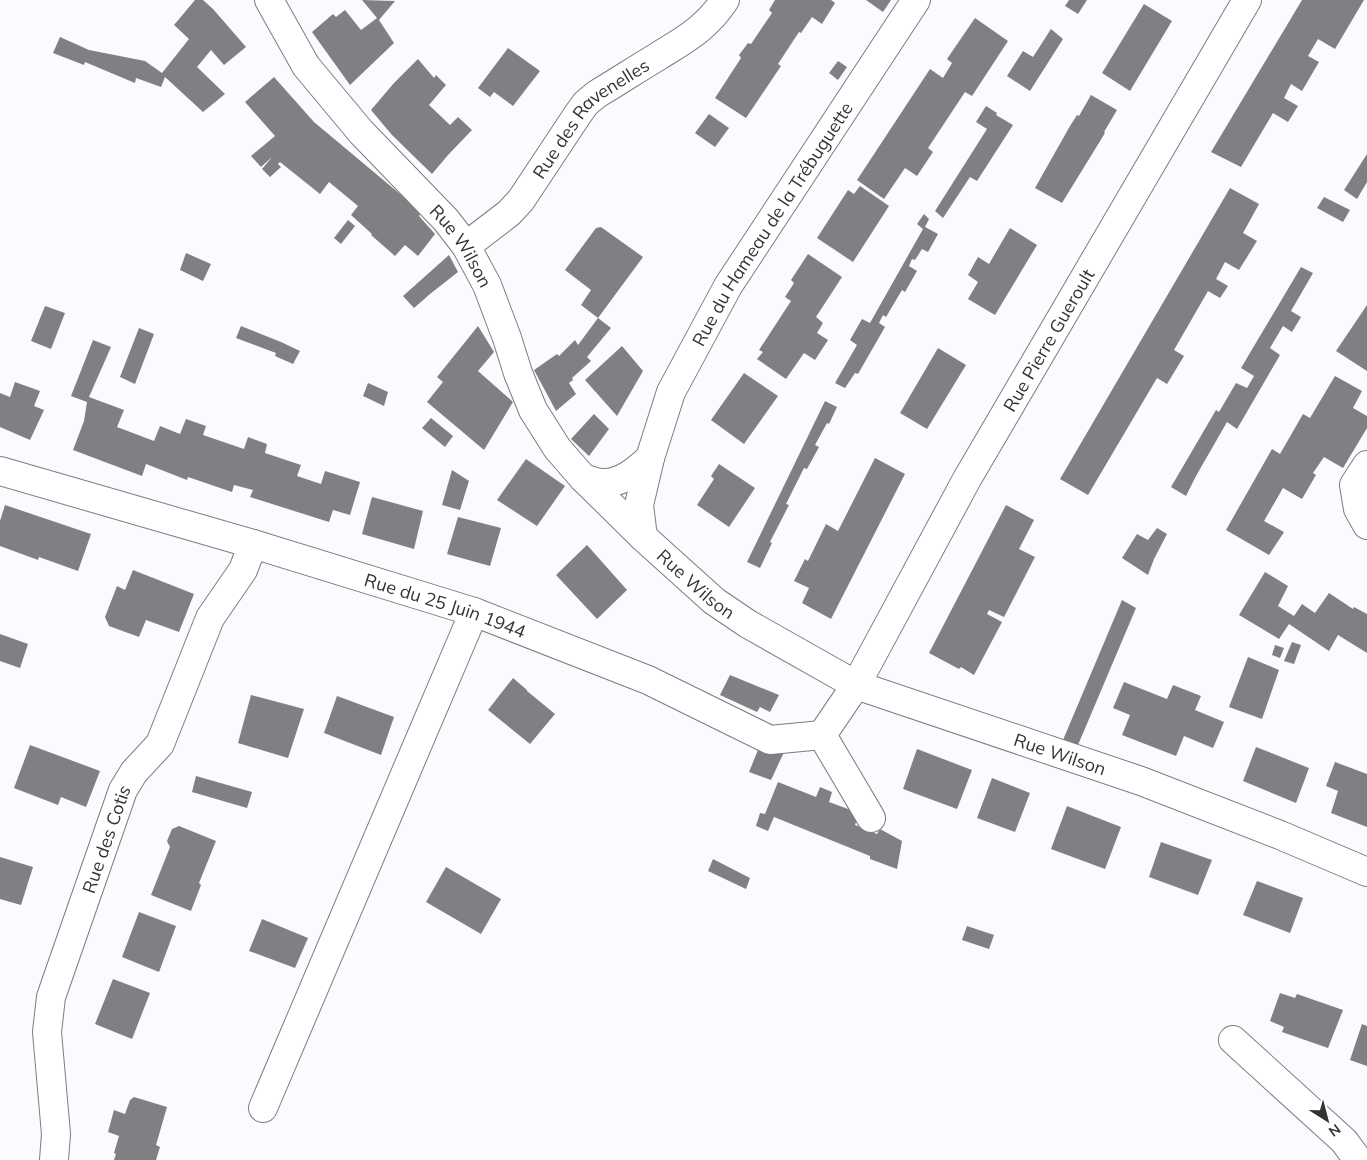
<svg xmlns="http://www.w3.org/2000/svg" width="1367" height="1160" viewBox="0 0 1367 1160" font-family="Mulish,sans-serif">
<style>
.building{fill:#807f83}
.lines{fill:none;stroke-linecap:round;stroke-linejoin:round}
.minor-casing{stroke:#7d7c81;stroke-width:30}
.minor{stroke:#fff;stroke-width:28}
.labels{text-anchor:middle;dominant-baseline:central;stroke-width:5;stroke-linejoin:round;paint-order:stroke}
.street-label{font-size:18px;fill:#333234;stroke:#fff}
</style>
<rect width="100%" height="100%" fill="#fbfaff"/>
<g class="building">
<polygon points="195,0 203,0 213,9 246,47 224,65 211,50 197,67 225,94 203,112 165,77 161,87 136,78 135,83 85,62 84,65 53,53 60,37 89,50 145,61 162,73 189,39 174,25"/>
<polygon points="362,0 395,1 379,20 394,43 350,85 312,32 333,14 336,17 345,10 361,30 377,18"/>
<polygon points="775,0 831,0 835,3 822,24 812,17 801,33 799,32 778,64 781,66 746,118 715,98 741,58 739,55 748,43 751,44 772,13 769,10"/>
<polygon points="866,0 891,0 883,12"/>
<polygon points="1069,0 1087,0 1078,14 1065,6"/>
<polygon points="1302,0 1364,0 1335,49 1318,39 1308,56 1319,62 1302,91 1291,84 1284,98 1298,106 1288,122 1273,113 1241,167 1211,152"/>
<polygon points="1144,4 1172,21 1130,91 1102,73"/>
<polygon points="975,18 1008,41 972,96 965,92 928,148 933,152 917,176 905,168 884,199 857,180 930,69 943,78 952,63 947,59"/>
<polygon points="1051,29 1063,39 1030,91 1007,76 1023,51 1033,57"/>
<polygon points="508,48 540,71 513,106 494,92 490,97 478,88"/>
<polygon points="418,59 434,78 436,75 446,85 429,105 450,125 458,117 472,130 448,155 432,174 392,135 371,110 394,83"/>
<polygon points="838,61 847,67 838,80 829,73"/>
<polygon points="274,77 314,122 406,199 420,214 419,216 435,234 418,256 405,245 395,256 371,235 372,234 351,215 358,206 329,182 320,194 280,162 278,164 281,167 270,177 262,169 272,157 261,167 251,156 275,136 245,102"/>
<polygon points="1091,95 1117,110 1104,132 1105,133 1062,203 1035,188 1070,126 1077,115 1079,116"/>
<polygon points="986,106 997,113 996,115 1013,125 977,181 970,177 943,218 935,211 987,129 976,122"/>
<polygon points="709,114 729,128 715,147 695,133"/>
<polygon points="1367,154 1367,182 1357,199 1344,190"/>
<polygon points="860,186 889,206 853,262 817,238 848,190 854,194"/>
<polygon points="1230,188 1259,204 1243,233 1257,241 1239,270 1225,262 1216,279 1228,286 1220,298 1208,291 1174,350 1184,356 1167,384 1157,378 1088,495 1060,479"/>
<polygon points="1324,197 1350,210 1343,222 1317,208"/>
<polygon points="924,214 929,219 925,227 938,234 928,252 922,249 915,260 912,259 909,266 917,271 905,292 902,290 886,317 883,315 879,323 885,327 858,374 855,373 845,388 835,383 857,345 850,340 862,319 870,323 923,229 917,224"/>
<polygon points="348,220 355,226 341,244 334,238"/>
<polygon points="601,227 643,257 598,318 611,328 587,357 591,361 572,378 573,380 569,383 576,394 556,411 534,370 557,354 559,356 575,340 578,345 598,318 581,305 591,290 565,270 596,228"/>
<polygon points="1010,228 1037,245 995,315 968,299 978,282 968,275 978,257 989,264"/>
<polygon points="186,253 211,264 203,281 180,270"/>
<polygon points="808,254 842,277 816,317 823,323 817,333 828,340 815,360 804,353 786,379 757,359 763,352 759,350 791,301 785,297 794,283 791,280"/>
<polygon points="449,255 458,272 430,294 414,308 403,296"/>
<polygon points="1301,267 1313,273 1291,311 1301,317 1292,332 1283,326 1270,348 1280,355 1237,429 1227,422 1196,476 1186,496 1171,487 1216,410 1219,412 1236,383 1247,388 1254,376 1241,368"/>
<polygon points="1367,305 1367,371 1336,351"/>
<polygon points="45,306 65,313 51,349 31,341"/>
<polygon points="241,326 281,342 300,351 293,364 275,356 276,353 236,338"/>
<polygon points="478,326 494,352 478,371 513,402 484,450 427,402 443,382 437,377"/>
<polygon points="139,328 154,334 135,384 120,377"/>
<polygon points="93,340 111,347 89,397 124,410 117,427 154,441 160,426 180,434 186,419 206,426 203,435 244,449 248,437 267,444 265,453 301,465 297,476 321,484 325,471 360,482 350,515 333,510 329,522 250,497 253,490 234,485 232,492 188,477 187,480 146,464 142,476 73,450 84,421 87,402 71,396"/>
<polygon points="622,346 643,371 617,416 585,380"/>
<polygon points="938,348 966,365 927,429 900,413"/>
<polygon points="744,373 778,396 744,444 711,420"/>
<polygon points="1335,376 1362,391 1353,408 1367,416 1367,428 1343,468 1324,457 1313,473 1316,475 1302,499 1283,488 1264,521 1284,532 1269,555 1226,530 1272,449 1280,454 1303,414 1310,418"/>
<polygon points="15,382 40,391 34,406 44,410 30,440 0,427 0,393 10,397"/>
<polygon points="368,383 388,392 384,406 363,396"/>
<polygon points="825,401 837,407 829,424 827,423 815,445 819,447 807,469 804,468 786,504 789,505 770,542 772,543 760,568 747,562"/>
<polygon points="594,414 609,429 589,456 571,439"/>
<polygon points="431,418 453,436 445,447 422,428"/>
<polygon points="875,458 905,474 831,619 802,603 809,588 794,581 805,559 808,561 826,524 838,531"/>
<polygon points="526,459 565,486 537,526 497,500"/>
<polygon points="719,464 755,488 729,527 697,505 714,479 711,476"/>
<polygon points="452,470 469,481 460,510 442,505"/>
<polygon points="372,497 423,511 414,549 362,534"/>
<polygon points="5,505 91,534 78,571 39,557 38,560 0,546 0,521"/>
<polygon points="1006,505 1034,520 1019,549 1035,557 1004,617 989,610 987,614 1002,622 974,675 961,667 959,669 929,653"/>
<polygon points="458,517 501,528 490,566 447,554"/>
<polygon points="1157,528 1167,534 1154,559 1148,575 1122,558 1137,534 1148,540"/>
<polygon points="587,545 627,590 597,619 556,575"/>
<polygon points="133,570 194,594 179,632 146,620 139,637 109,626 105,617 117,586 125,590"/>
<polygon points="1265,572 1288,586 1278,606 1294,616 1302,604 1315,613 1329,593 1353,609 1354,607 1367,614 1367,653 1338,635 1329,651 1289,624 1279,639 1239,615"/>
<polygon points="1122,600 1136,608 1078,745 1063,740"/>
<polygon points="0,634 28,644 20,668 0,661"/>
<polygon points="1292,642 1301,645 1294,664 1284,661"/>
<polygon points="1275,645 1284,648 1280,658 1272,655"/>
<polygon points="1248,657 1279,670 1262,719 1229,707"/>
<polygon points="730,675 779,695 770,712 760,707 757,712 720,695"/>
<polygon points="513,678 527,690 527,691 555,714 530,744 488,710"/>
<polygon points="1124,682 1167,699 1173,685 1201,696 1195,710 1224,722 1213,748 1184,736 1176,756 1122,735 1130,715 1113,708"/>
<polygon points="251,695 304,709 288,758 238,743"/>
<polygon points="337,696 394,717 381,755 324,733"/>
<polygon points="767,743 784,752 771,780 749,772 758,750"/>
<polygon points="30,745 100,771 86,807 61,797 58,805 14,788"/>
<polygon points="1256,747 1309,768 1296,803 1243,781"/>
<polygon points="917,749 972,770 957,809 903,789"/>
<polygon points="1335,762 1367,774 1367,827 1331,813 1338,791 1326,786"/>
<polygon points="196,776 252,792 247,808 192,792"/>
<polygon points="992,778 1030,793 1015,832 977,818"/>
<polygon points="778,782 816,797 820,787 832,792 829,802 859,813 855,825 877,834 880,829 902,841 897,869 870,859 870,856 774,817 768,831 756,826 760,813 765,814"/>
<polygon points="1067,806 1121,827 1105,869 1051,849"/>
<polygon points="179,826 216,841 199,883 201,885 191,911 151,895 170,847 167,841 172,829"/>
<polygon points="1161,842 1212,860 1198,895 1149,877"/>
<polygon points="0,857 33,867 21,905 0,899"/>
<polygon points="713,859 750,878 746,889 708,871"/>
<polygon points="446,867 501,899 481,934 426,902"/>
<polygon points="1257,881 1303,898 1290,933 1243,915"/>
<polygon points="139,912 176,926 159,972 122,957"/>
<polygon points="262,919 308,938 295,968 249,951"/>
<polygon points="967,926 994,935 989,949 962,940"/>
<polygon points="113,979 150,993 132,1039 95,1024"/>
<polygon points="1280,993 1295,998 1297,994 1343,1010 1328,1048 1282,1032 1284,1027 1270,1021"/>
<polygon points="1362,1024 1367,1026 1367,1066 1350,1060"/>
<polygon points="134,1097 167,1107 156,1145 160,1147 156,1160 114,1160 116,1154 114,1153 119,1136 108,1132 114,1110 125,1114 130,1100"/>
</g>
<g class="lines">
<g class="minor-casing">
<g id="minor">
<path id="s1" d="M269 0 306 66 361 132 446 220 466 246 487 285 507 338 518 373 533 410 557 448 583 478 643 537 714 601 748 624 856 685 1141 781 1280 835 1367 872"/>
<path id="s2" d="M466 246 509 213 521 200 578 114 586 103 597 94C617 82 637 69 657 57 684 40 707 28 725 0"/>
<polyline points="1367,465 1354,485 1358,509 1367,525"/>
<path id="s3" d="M0 471 253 544 474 612 648 680 770 740 822 735 856 685 967 479 1247 0"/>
<path d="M583 478C589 480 596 483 602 483 621 484 637 470 650 458"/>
<path id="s4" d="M643 537 639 505 650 458 671 392 728 286 916 0"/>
<polyline points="822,735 871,818"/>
<polyline points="1233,1040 1344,1141 1358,1160"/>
<polyline points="263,1108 474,612"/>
<path id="s5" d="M54 1160 56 1134 47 1032 51 997 123 790 134 772 160 744 210 618 243 570 253 544"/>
</g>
</g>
<use href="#minor" class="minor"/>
</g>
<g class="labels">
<g class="street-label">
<text stroke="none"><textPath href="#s2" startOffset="181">Rue des Ravenelles</textPath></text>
<text stroke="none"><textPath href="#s4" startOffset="346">Rue du Hameau de la Trébuguette</textPath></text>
<text stroke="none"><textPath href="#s1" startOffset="314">Rue Wilson</textPath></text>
<text stroke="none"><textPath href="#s3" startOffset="1325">Rue Pierre Gueroult</textPath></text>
<text stroke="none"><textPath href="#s1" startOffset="734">Rue Wilson</textPath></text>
<text stroke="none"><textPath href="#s3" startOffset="465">Rue du 25 Juin 1944</textPath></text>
<text stroke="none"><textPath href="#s1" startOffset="1139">Rue Wilson</textPath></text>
<text stroke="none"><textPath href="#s5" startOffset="331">Rue des Cotis</textPath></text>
</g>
</g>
<g transform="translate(1327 1120) rotate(144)" stroke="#ffffff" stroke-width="4" paint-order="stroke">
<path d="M0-4L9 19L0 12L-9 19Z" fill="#333234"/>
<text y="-8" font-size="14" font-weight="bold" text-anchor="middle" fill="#333234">N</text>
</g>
</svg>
